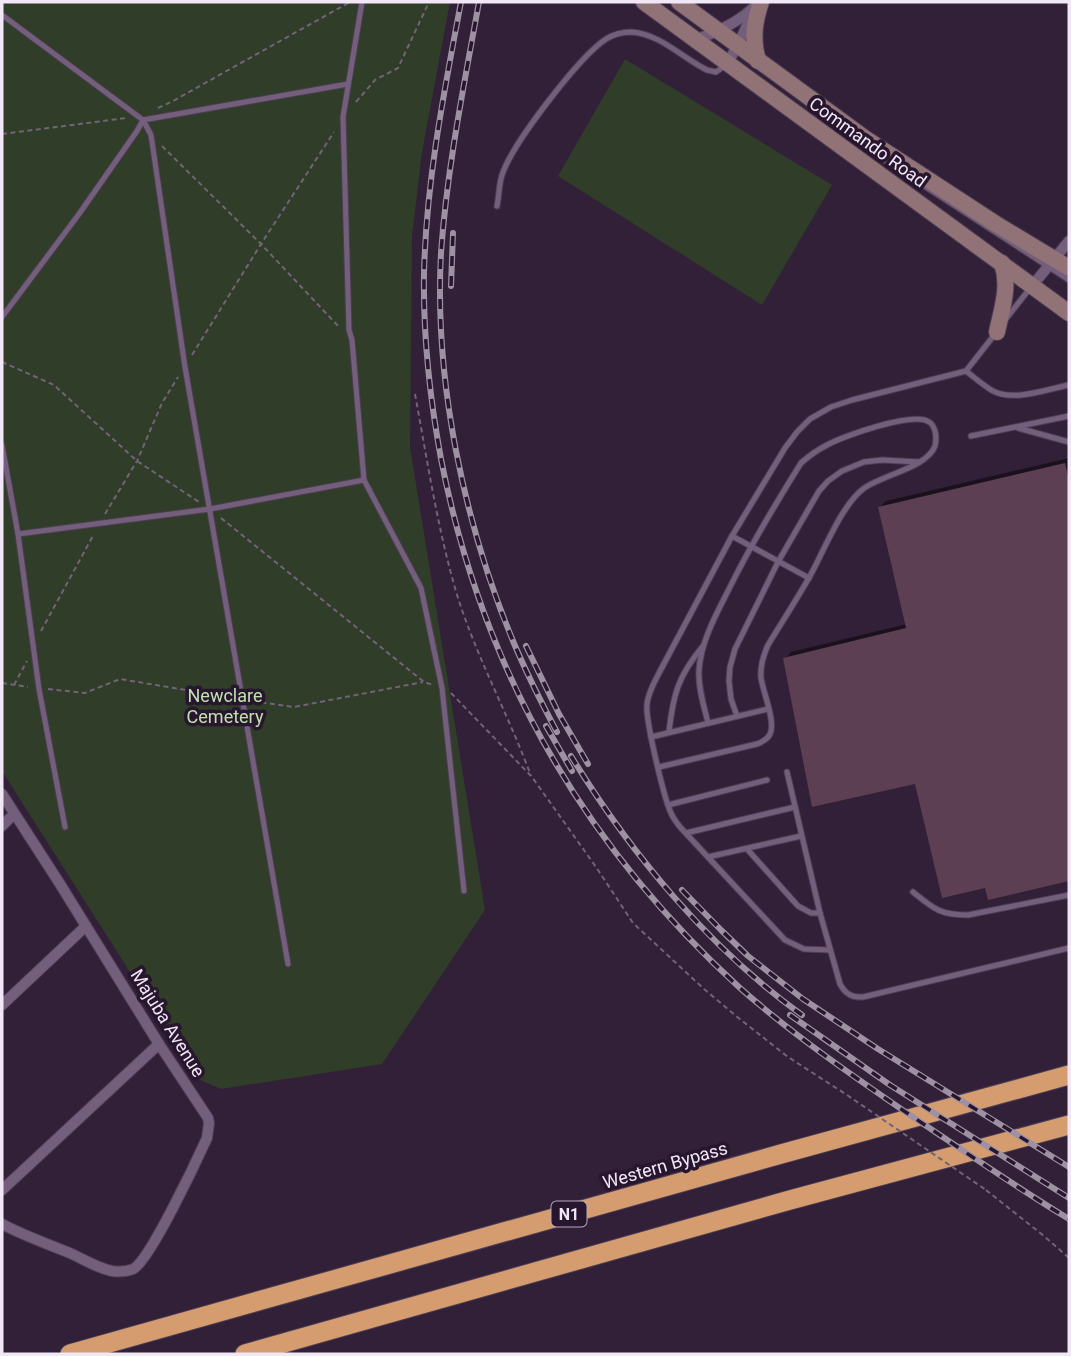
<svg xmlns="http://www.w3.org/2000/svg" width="1071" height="1356" viewBox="0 0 1071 1356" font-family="Roboto,sans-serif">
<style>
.green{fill:#303d28}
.shadow{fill:#0007}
.building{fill:#5c3f52}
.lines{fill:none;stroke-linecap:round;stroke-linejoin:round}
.service-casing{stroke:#4d3e53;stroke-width:7}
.minor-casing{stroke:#4d3e53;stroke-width:12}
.secondary-casing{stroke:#4d3e53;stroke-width:18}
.motorway-casing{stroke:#4d3e53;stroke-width:21}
.path{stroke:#726379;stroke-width:2;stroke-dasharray:5 3.5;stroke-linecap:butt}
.service{stroke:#735f7b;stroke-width:5}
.minor{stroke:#735f7b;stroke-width:10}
.secondary{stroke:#907277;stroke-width:16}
.motorway{stroke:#d59d6f;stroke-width:19}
.rail-casing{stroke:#9e91a4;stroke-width:6}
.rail{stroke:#27162e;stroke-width:3.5;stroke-dasharray:10;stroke-linecap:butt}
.path-bridge{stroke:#726379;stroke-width:2;stroke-dasharray:5 3.5;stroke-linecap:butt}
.labels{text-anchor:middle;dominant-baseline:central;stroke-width:7;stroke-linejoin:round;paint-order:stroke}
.shield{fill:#27162e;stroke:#b5a8bb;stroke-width:2}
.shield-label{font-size:16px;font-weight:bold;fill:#f2e7f7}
.street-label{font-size:18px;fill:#f2e7f7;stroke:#27162e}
.park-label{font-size:18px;fill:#c1e0ae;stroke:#27162e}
</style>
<rect width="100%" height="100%" fill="#312038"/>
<g class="green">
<polygon points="2,2 450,2 422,152 412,236 410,447 485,910 382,1064 221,1089 198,1079 2,771"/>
<polygon points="625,59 832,185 762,305 558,176"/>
</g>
<polygon class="shadow" points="1069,458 1069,879 989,898 986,886 916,782 785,659 791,652 907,624 880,507 886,501"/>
<polygon class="building" points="1065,463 1069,480 1069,881 988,900 985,888 942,898 915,784 812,807 783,658 906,628 878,507"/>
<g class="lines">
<g class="service-casing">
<g id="service">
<polyline points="362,2 343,117 349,330 352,340 364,480 421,588 442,688 464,891"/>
<polyline points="2,15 143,120 151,135 185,367 288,964"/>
<polyline points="866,148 1069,280"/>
<path d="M497 206C499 196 499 184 502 175 512 144 579 57 606 39 614 34 622 32 631 32 661 34 682 58 707 70L716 72 726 65"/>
<polyline points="2,317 79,214 137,131 143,120 348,84"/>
<polyline points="1005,320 1031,287"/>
<path d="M966 371C975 378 984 386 993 391 1014 402 1047 389 1069 385"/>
<polyline points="1018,428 1069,442"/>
<polyline points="971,436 1069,416"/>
<polyline points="2,445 18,534 39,689 65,827"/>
<polyline points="18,534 210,509 364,480"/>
<polyline points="732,536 809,578"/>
<polyline points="737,716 731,699 729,681 730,667 735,649 778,562 819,491 828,481 842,471 864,462 882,460 919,462"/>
<path d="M669 732C673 695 678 676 703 646"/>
<polyline points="651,737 768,709"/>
<path d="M659 767 757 744C762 742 768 739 770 734 776 722 763 692 761 678 760 666 763 656 768 645 782 622 797 599 810 576 824 551 841 506 863 489 881 475 927 468 935 446 936 442 936 435 935 431 934 428 932 423 929 422 914 411 843 436 827 445 817 450 809 456 801 463 776 503 752 543 731 585 718 611 701 640 699 670 698 688 704 706 708 723"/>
<path d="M787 772 820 913 840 984C845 993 851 998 863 997L1069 948"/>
<polyline points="668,805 767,780"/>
<polyline points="686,833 795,807"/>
<polyline points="747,849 798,906 811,913 820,913"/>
<polyline points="708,857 801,836"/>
<path d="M913 892C934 909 940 915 968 915L1069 895"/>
<path d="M830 950 804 949 785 940 680 827C677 823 673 818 671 813 664 798 645 719 647 704 648 693 654 683 659 673L732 536 785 448 797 432 810 419 831 407 852 400 966 371 995 334"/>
</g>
</g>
<g class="minor-casing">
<g id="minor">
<path d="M695 40C719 31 742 21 759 2"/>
<polyline points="728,62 738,45 753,12"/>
<polyline points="1032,286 1069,241"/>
<path d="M2 794 60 884 159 1044 208 1118 209 1123 207 1138C197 1160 149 1262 133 1269 126 1272 119 1272 112 1271 97 1268 85 1260 72 1254 48 1244 24 1236 2 1224"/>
<polyline points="2,826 14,814"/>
<polyline points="2,1005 86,926"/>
<polyline points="2,1190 159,1044"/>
</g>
</g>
<g class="secondary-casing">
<g id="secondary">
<polyline points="644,2 1069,313"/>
<polyline points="679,2 866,139 996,224 1069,268"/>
<path d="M758 61C752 40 754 23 761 2"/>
<path d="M997 332C1002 308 1010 287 1002 263"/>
</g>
</g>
<g class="motorway-casing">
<g id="motorway">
<polyline points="70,1354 781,1154 1069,1075"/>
<polyline points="245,1354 790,1200 1069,1125"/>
</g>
</g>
<g class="path">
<polyline points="356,102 375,80 398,68 429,2"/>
<polyline points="158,108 173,101 350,2"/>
<polyline points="2,134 126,118"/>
<polyline points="162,146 261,244 339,327"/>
<polyline points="192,355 261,244 334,132"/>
<polyline points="2,362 54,385 137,461 199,502"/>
<path d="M415 394C427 459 437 525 455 588 474 653 508 713 531 776"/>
<polyline points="105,514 137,461 162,403 178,377"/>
<polyline points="221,518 424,682 433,685"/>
<polyline points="41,631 94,534"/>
<polyline points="2,683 28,687"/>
<polyline points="14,685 27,661"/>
<polyline points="48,689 85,693 120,679 234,698"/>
<polyline points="451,693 532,777 596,867 633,923 704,989 736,1016 788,1057 847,1095"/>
<polyline points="253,701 294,707 423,682"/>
<polyline points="986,1190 1044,1236 1069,1258"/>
</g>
<use href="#service" class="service"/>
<use href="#minor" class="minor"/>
<use href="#secondary" class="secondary"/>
<use href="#motorway" class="motorway"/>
<g class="rail-casing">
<g id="rail">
<path d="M461 2C444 92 426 182 424 274 423 336 430 399 441 459 482 668 583 845 740 988 792 1034 850 1074 907 1113 961 1149 1014 1186 1069 1219"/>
<path d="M479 2C464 85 447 168 441 253 434 381 464 523 513 641 526 672 541 702 557 732"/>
<polyline points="451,286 453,233"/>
<polyline points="526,646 559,714 588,764"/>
<polyline points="546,726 572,771"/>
<path d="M571 756C631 854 709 948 802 1015"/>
<polyline points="682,890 721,930 748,956 803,999 878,1049 1069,1167"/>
<polyline points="790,1015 890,1085 1069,1198"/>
</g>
</g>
<use href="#rail" class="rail"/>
<polyline class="path-bridge" points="847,1095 986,1190"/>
</g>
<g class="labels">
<rect class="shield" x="551.5" y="1201.5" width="35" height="25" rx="5"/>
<g class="shield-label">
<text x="569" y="1214">N1</text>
</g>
<g class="street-label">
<text transform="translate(868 142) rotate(36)">Commando Road</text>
<text transform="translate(168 1023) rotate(58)">Majuba Avenue</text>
<text transform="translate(665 1165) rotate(-16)">Western Bypass</text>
</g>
<g class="park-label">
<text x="225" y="695">Newclare<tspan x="225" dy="21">Cemetery</tspan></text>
</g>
</g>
<rect width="1071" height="1356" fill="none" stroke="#f2e7f7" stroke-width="7"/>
</svg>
